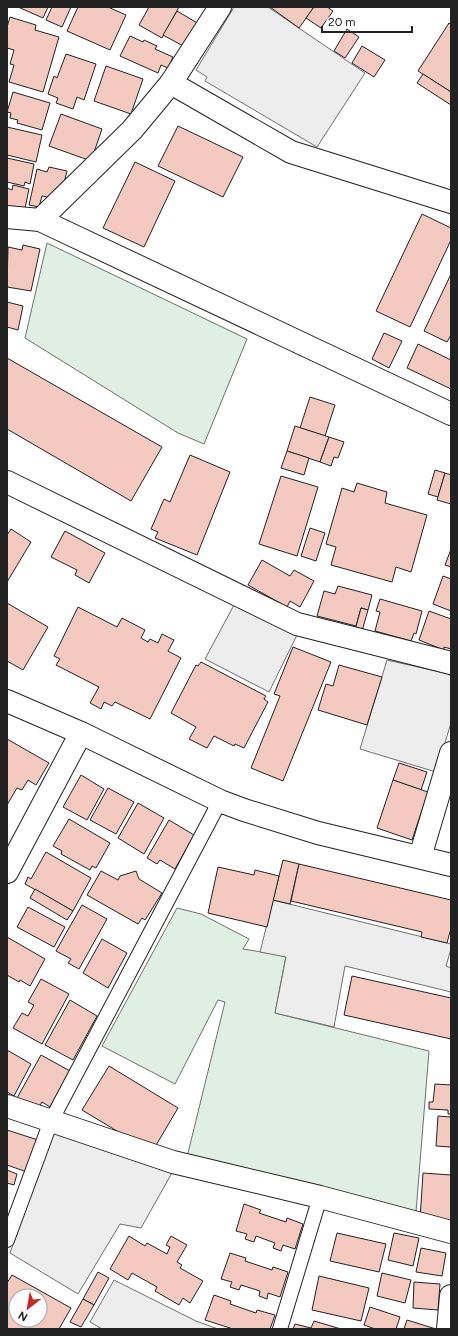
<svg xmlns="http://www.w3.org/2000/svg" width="458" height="1336" viewBox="0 0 458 1336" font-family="Figtree,sans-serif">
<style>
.green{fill:#e0efe3;stroke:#6f6f6f}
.parking{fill:#ededed;stroke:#6f6f6f}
.building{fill:#f3c9c0;stroke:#222;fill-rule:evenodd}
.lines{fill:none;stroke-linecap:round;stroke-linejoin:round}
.service-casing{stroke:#222;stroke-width:16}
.minor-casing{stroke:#222;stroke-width:24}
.tertiary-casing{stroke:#222;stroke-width:24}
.service{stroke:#fff;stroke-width:14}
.minor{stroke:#fff;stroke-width:22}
.tertiary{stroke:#fff;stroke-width:22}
</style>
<rect width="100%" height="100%" fill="#fff"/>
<g class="green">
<polygon points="47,243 247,339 204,444 178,433 25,338"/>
<polygon points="177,908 201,914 249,939 243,949 286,956 275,1013 429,1051 416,1212 187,1157 225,1002 218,1000 175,1084 102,1046"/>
</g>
<g class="parking">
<polygon points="234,7 268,7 365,73 317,147 205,81 207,77 196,70"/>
<polygon points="234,605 298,633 269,692 205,659"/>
<polygon points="387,660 449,674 451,677 451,723 436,772 360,749"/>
<polygon points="273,900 451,944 451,949 446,966 451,968 451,992 345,966 334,1027 275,1013 286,957 260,952"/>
<polygon points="53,1132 173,1171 141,1228 120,1224 78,1294 10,1253"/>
<polygon points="114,1280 196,1321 218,1329 102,1329 90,1322"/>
</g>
<g class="building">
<polygon points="18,7 48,7 43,18"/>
<polygon points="52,7 71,7 62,27 46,20"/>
<polygon points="78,7 108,7 126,15 110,50 67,31"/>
<polygon points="149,7 179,7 162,38 139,25"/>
<polygon points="270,7 314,7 299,28"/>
<polygon points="314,7 327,7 333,11 321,28 306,18"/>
<polygon points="177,11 199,24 185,47 163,35"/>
<polygon points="10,17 36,25 35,30 59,37 43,92 9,82 14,65 10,64 14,50 7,48 7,27"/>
<polygon points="449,23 451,25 451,92 418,71"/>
<polygon points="347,29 359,37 345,58 334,51"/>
<polygon points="130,36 143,42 144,40 157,46 155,49 173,57 168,68 161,65 158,73 120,56"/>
<polygon points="362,46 385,60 374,77 352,63"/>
<polygon points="66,54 96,64 84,100 77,97 73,109 56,103 58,98 48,94 54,76 57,78"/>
<polygon points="106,66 143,79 131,114 94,101"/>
<polygon points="423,74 451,92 451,105 417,83"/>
<polygon points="13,92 50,103 42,130 17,123 18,120 10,118 11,113 7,112"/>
<polygon points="61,114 102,129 91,161 49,146"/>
<polygon points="178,126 243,157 223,197 158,166"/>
<polygon points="7,127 42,135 36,162 7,155"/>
<polygon points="7,158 34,164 30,184 25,182 24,186 7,182"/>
<polygon points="135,162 175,181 144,247 103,228"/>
<polygon points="49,167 67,171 62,191 55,190 53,198 42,196 39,207 29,205 37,169 47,172"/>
<polygon points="13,185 29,189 24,213 7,209 7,188 12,190"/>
<polygon points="422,214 451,228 451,240 410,327 376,311"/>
<polygon points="23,245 40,249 31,291 7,287 8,247 22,250"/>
<polygon points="451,274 451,335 447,342 424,331"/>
<polygon points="7,302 23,306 18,330 7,327"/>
<polygon points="384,333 402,341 389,368 372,359"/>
<polygon points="418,344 451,360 451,389 407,368"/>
<polygon points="7,358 162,447 131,501 7,429"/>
<polygon points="310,397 335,405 325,436 300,428"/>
<polygon points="295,426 329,437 320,462 287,451"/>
<polygon points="329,437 344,442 338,458 334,457 331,466 320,462"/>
<polygon points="287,451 309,458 304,475 281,468"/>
<polygon points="190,455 230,472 197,555 155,538 158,532 151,529 164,499 170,502"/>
<polygon points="435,470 445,473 438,497 428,494"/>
<polygon points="445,473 451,475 451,504 437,500"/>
<polygon points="281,476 318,487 297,556 259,544"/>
<polygon points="357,483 387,492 385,503 427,515 411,572 396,567 392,582 331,565 336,547 326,544 342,488 354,492"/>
<polygon points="310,528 325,533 316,561 301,556"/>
<polygon points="11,529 31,542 7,582 7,535"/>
<polygon points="65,531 105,553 89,583 75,575 77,570 51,557"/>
<polygon points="451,549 451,567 445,565"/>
<polygon points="262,560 290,576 294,570 314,581 300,607 290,601 287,607 248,585"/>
<polygon points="443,576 451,579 451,611 433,604"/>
<polygon points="338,586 372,595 368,610 361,608 356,626 317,616 324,591 335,594"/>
<polygon points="380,599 422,611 416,634 414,633 411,641 375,631 380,612 376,611"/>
<polygon points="7,603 48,627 23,670 7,661"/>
<polygon points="78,607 117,627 122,618 145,630 141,638 148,642 150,639 158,643 162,634 174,640 168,651 181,658 150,719 115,702 112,706 104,702 101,709 90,703 99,687 56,665 60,659 54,656"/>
<polygon points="361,608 368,610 362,631 355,630"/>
<polygon points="429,611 451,619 451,649 444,647 444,650 419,640"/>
<polygon points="293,647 331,662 283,781 251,768 280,696 274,694"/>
<polygon points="201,662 266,696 264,699 268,702 244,748 235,744 234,746 214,736 207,748 189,739 196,727 171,713 196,665 198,666"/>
<polygon points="339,665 382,677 367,725 318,710 326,684 333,686"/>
<polygon points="7,739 49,763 36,785 28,780 22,790 17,788 7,805"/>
<polygon points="399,763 427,772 421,790 393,780"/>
<polygon points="81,775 104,789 87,820 63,807"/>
<polygon points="393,780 428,792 412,840 377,828"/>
<polygon points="108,788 134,802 116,834 90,820"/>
<polygon points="138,803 164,818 144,854 118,838"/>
<polygon points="69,819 110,843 96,868 92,866 90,870 61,854 62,851 53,846"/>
<polygon points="169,820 194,835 175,869 160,860 157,864 147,858"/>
<polygon points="46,852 91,878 73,911 25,884 28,877 31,879"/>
<polygon points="283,860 299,864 290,904 273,900"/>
<polygon points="299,864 451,900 451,928 447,943 421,937 422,932 291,901"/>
<polygon points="218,867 254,875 255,870 279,876 267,927 208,913"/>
<polygon points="101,871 118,880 120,876 136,871 139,879 162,893 145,920 142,918 138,924 87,895"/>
<polygon points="35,889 73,911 67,920 30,898"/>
<polygon points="82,905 107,919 79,969 68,963 71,959 56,951"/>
<polygon points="28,907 65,927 54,947 17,927"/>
<polygon points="7,937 45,959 30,986 20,980 19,982 7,975"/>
<polygon points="102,939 127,953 108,988 83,973"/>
<polygon points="352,976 451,998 451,1039 344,1015"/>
<polygon points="41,979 69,994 42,1044 13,1028 22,1013 28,1016 34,1005 28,1002"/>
<polygon points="70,1000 97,1016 73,1060 45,1045"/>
<polygon points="7,1050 31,1064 14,1096 7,1092"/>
<polygon points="41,1055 70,1071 50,1107 42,1102 37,1110 17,1098"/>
<polygon points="109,1066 178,1108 152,1152 82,1110"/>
<polygon points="435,1084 451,1085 451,1114 448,1114 448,1110 429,1109 429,1102 433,1102"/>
<polygon points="438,1116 451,1117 451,1147 436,1146"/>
<polygon points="7,1130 38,1140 27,1172 7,1165"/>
<polygon points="7,1170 17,1174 14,1185 7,1183"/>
<polygon points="423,1173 451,1175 451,1221 420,1219"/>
<polygon points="244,1204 261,1210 259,1213 286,1222 287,1218 303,1224 295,1249 283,1245 281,1251 273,1248 275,1243 256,1236 254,1242 245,1239 247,1234 236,1231"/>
<polygon points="337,1233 386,1244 379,1272 330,1261"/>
<polygon points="394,1233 419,1238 413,1266 388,1260"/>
<polygon points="129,1236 145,1246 147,1243 167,1254 170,1247 166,1245 171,1236 187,1245 177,1262 182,1265 180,1268 203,1281 190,1303 183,1298 179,1305 155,1291 157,1287 132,1273 128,1280 110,1269"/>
<polygon points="421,1248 446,1253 442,1276 416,1272"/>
<polygon points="230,1253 246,1258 245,1261 272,1270 273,1267 288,1272 280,1297 268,1293 267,1299 259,1296 260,1291 241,1285 239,1290 230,1287 232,1282 221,1279"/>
<polygon points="98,1272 109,1278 94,1305 83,1299"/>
<polygon points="382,1273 411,1280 405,1303 377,1296"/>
<path d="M12 1275 71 1308 59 1329H7V1283ZM16 1296H40V1320H16Z"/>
<polygon points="319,1276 369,1288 361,1321 312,1310"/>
<polygon points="414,1282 440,1284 438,1310 413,1308"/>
<polygon points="214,1295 231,1301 230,1304 256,1313 257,1310 275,1315 270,1329 233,1329 205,1320"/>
<polygon points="83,1299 94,1305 81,1327 70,1322"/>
<polygon points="370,1307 400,1317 396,1329 375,1329 364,1325"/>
<polygon points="407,1320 436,1329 404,1329"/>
<polygon points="314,1321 341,1329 293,1329 295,1324 311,1328"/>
</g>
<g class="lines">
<g class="service-casing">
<g id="service">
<polyline points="7,1240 51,1121 220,801"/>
<polyline points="280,1329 320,1197"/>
</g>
</g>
<g class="minor-casing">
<g id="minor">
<polyline points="171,83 291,152 451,202"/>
<polyline points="7,217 40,220 451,414"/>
<polyline points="40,220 132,130 171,83 220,7"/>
<polyline points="7,482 297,624 451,663"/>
<polyline points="420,857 451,753"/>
<polyline points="7,872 81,733"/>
<polyline points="7,1106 173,1162 320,1197 451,1232"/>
<polyline points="448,1329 451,1296"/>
</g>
</g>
<g class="tertiary-casing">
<polyline id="tertiary" points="7,701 81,733 220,801 244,810 318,833 451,865"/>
</g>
<use href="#service" class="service"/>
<use href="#minor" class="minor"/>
<use href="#tertiary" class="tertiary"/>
</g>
<rect width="458" height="1336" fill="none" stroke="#222222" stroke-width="16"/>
<g transform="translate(28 1308) rotate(211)"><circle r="19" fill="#ffffff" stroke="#a7a7a7"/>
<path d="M0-3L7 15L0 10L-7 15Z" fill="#c62828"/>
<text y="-6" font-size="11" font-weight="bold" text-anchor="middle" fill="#222222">N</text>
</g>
<path d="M322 26v6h90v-6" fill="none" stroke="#222222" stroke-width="2"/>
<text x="328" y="26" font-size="12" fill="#222222" stroke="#ffffff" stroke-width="3" paint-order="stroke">20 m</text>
</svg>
